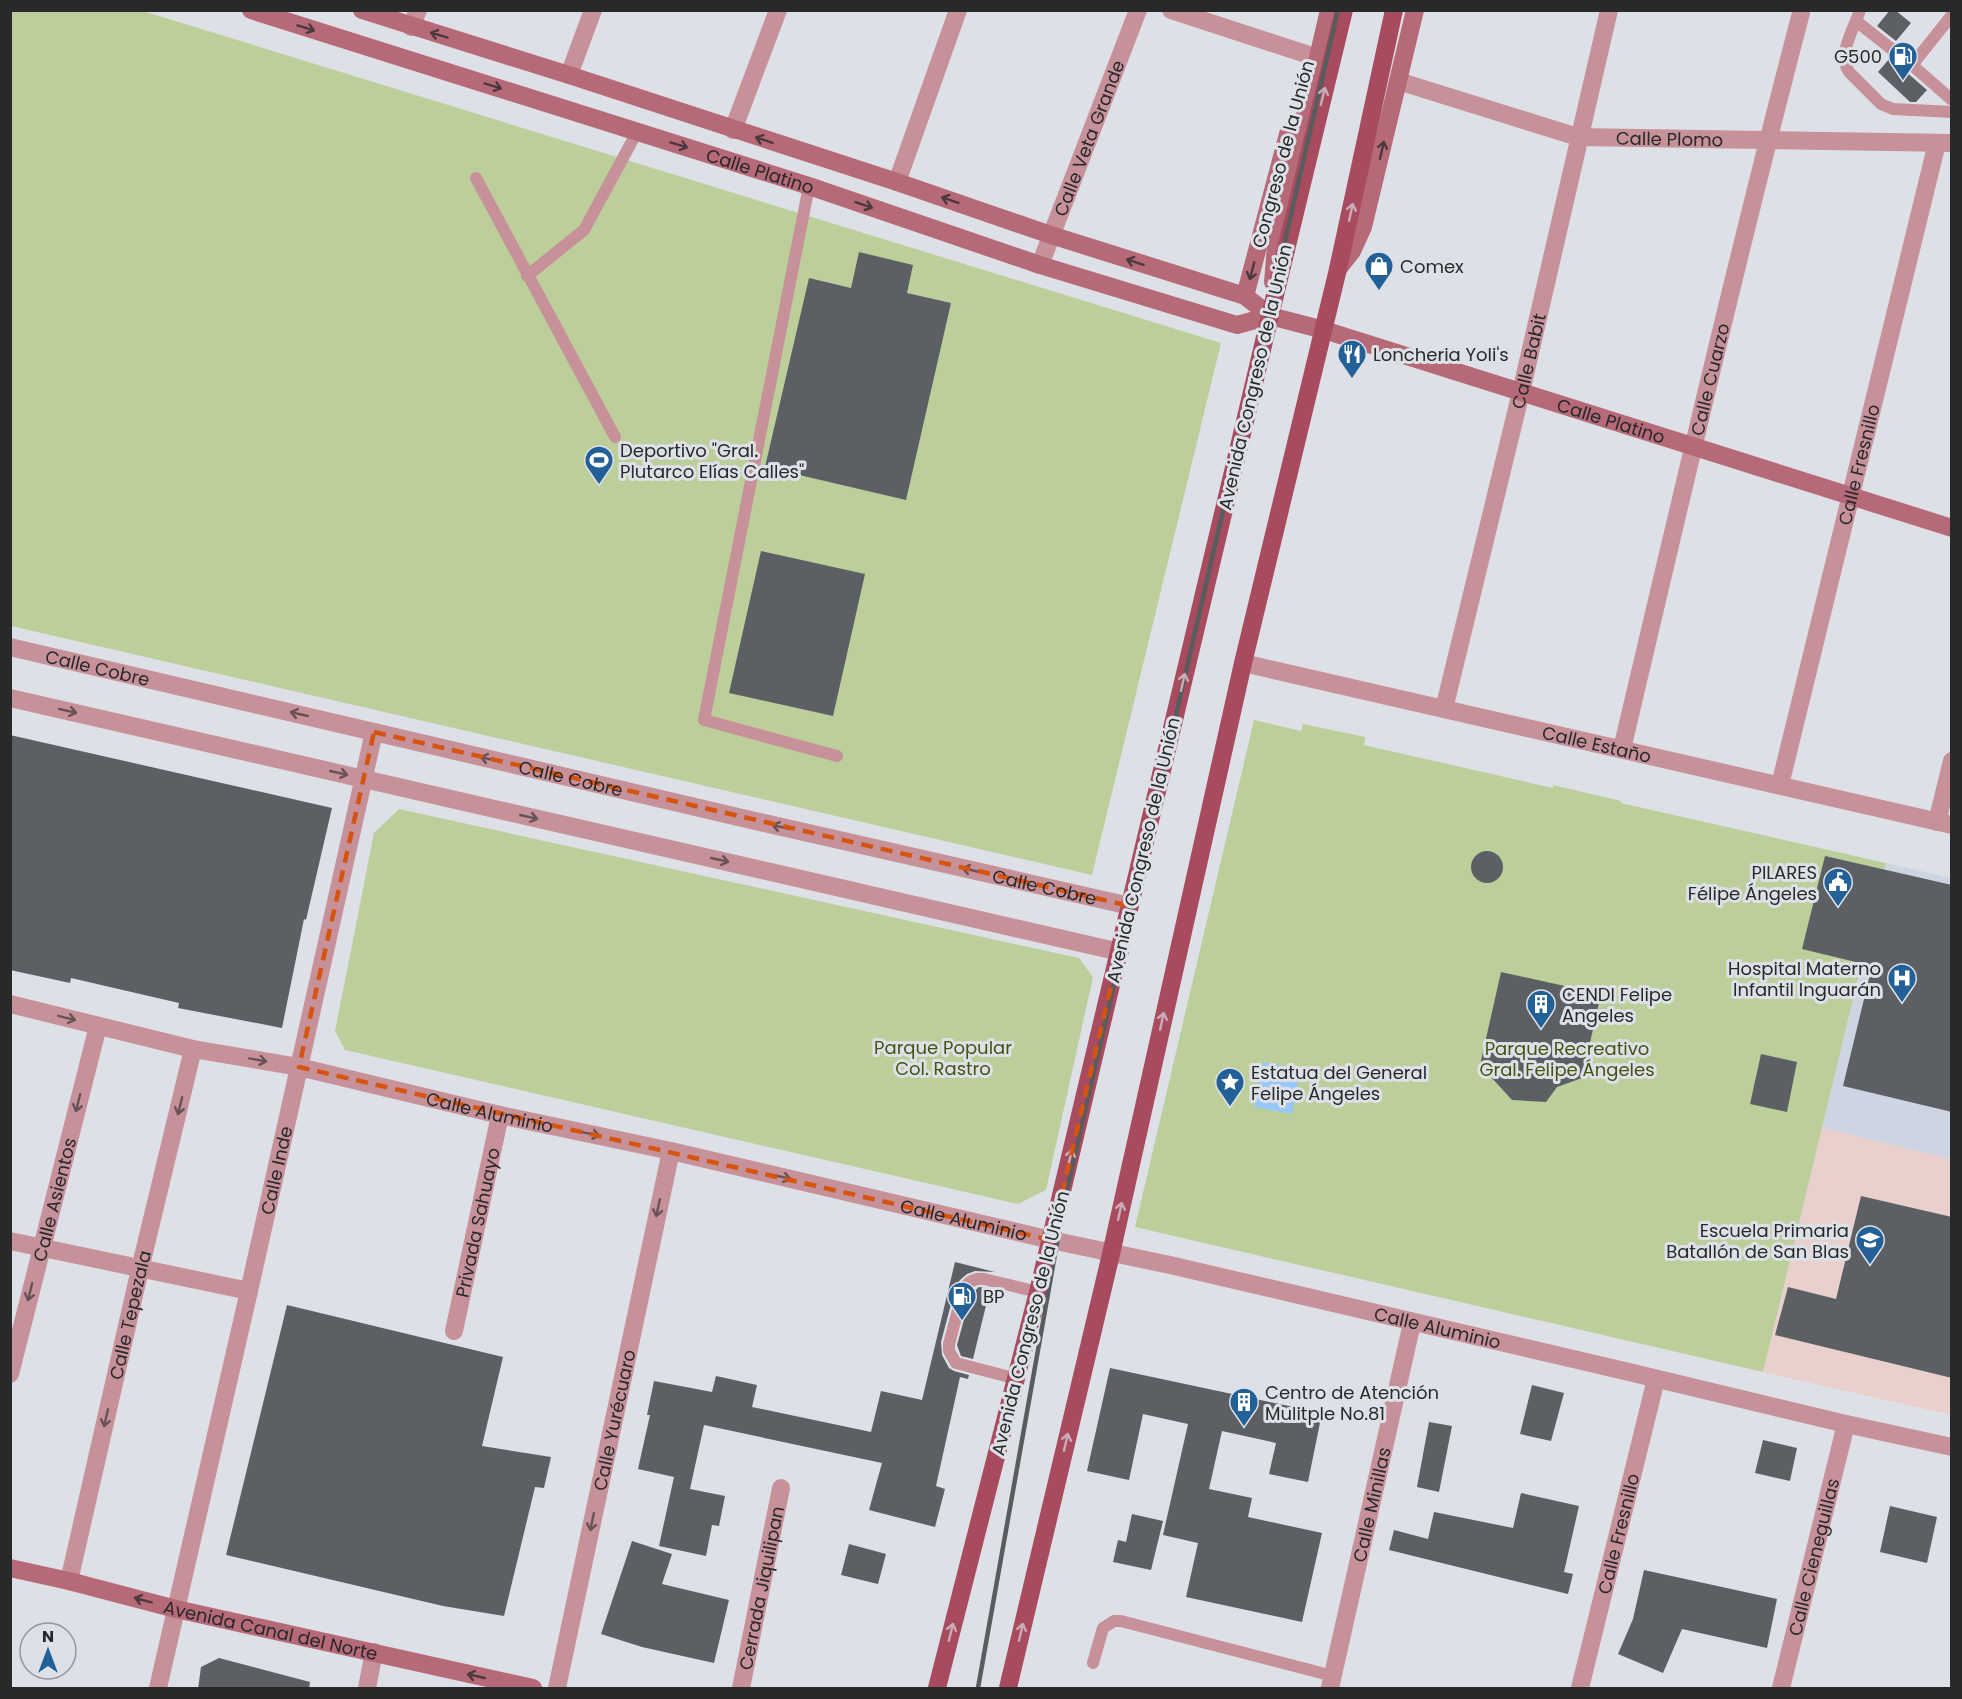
<svg xmlns="http://www.w3.org/2000/svg" width="1962" height="1699" viewBox="0 0 1962 1699" font-family="Poppins,sans-serif">
<style>
.built{fill:#ccd5e1}
.education{fill:#ead0cd}
.green{fill:#bccf9b}
.water{fill:#99c7f8}
.building{fill:#5c6064}
.lines{fill:none;stroke-linecap:round;stroke-linejoin:round}
.lane{stroke:#c79199;stroke-width:12}
.street{stroke:#c79199;stroke-width:18}
.secondary{stroke:#b66977;stroke-width:18}
.primary{stroke:#a84b5f;stroke-width:18}
.rail{stroke:#595c5f;stroke-width:4.5}
.oneway{stroke:#4b393e}
.oneway2{stroke:#caacb7}
.oneway3{stroke:#675357}
.marked{fill:none;stroke:#d5540f;stroke-width:4.5;stroke-dasharray:12 8;stroke-linejoin:round}
.labels{text-anchor:middle;dominant-baseline:central;stroke-width:6;stroke-linejoin:round;paint-order:stroke}
.poi-label{font-size:18px;fill:#27292b;stroke:#dde1e7;text-anchor:start}
.street-label{font-size:18px;fill:#27292b;stroke:#dde1e7}
.park-label{font-size:18px;fill:#425412;stroke:#dde1e7}
</style>
<rect width="100%" height="100%" fill="#dde1e7"/>
<polygon class="built" points="1886,863 1951,878 1951,1159 1822,1128"/>
<polygon class="education" points="1822,1128 1951,1159 1951,1415 1763,1372"/>
<g class="green">
<polygon points="10,11 143,11 1221,343 1092,875 11,626"/>
<polygon points="1254,720 1301,731 1303,724 1365,737 1364,745 1553,788 1553,785 1621,801 1621,803 1886,863 1763,1372 1135,1227"/>
<polygon points="399,809 1079,958 1093,977 1046,1190 1018,1204 345,1050 335,1031 374,833"/>
</g>
<polygon class="water" points="1263,1062 1300,1069 1292,1114 1254,1107"/>
<g class="building">
<polygon points="1890,10 1895,10 1911,23 1896,41 1877,26"/>
<polygon points="1890,58 1927,90 1916,102 1910,102 1878,72"/>
<polygon points="859,252 913,265 907,293 951,303 906,500 765,467 809,278 851,288"/>
<polygon points="761,551 865,574 833,716 729,693"/>
<polygon points="10,735 332,808 306,920 304,919 282,1028 178,1008 179,1003 71,978 70,983 10,970"/>
<circle cx="1487" cy="867" r="16"/>
<polygon points="1825,856 1952,885 1952,1112 1843,1086 1872,966 1802,949"/>
<polygon points="1501,972 1601,994 1582,1078 1557,1087 1546,1102 1512,1100 1480,1065"/>
<polygon points="1761,1054 1797,1062 1787,1112 1750,1104"/>
<polygon points="1861,1196 1952,1217 1952,1378 1775,1335 1788,1287 1836,1299"/>
<polygon points="955,1262 995,1272 975,1271 967,1274 960,1280 955,1289 941,1342 942,1355 949,1368 954,1371 969,1375 968,1379 960,1377 936,1486 945,1489 935,1527 869,1510 882,1463 704,1425 690,1489 725,1496 719,1526 712,1525 706,1556 659,1546 674,1477 638,1469 650,1415 647,1415 654,1381 712,1392 716,1376 757,1385 752,1407 871,1432 881,1391 922,1400"/>
<polygon points="979,1287 990,1289 973,1359 961,1356 957,1345 971,1294"/>
<polygon points="287,1305 503,1357 482,1446 551,1457 544,1488 535,1487 504,1616 443,1606 226,1555"/>
<polygon points="1110,1368 1322,1413 1308,1482 1269,1474 1276,1443 1222,1431 1209,1489 1252,1498 1248,1517 1322,1533 1302,1622 1186,1597 1198,1543 1163,1535 1188,1424 1143,1414 1129,1480 1087,1471"/>
<polygon points="1532,1385 1564,1393 1551,1441 1520,1434"/>
<polygon points="1429,1422 1452,1426 1439,1492 1417,1487"/>
<polygon points="1763,1440 1797,1448 1790,1481 1755,1473"/>
<polygon points="1521,1493 1579,1506 1564,1572 1573,1574 1568,1594 1389,1550 1394,1530 1428,1539 1434,1512 1513,1528"/>
<polygon points="1890,1506 1937,1517 1927,1563 1880,1552"/>
<polygon points="1132,1514 1163,1521 1151,1570 1113,1562 1118,1540 1126,1542"/>
<polygon points="632,1541 672,1554 662,1584 729,1600 714,1663 642,1647 601,1634"/>
<polygon points="849,1544 886,1554 878,1584 841,1575"/>
<polygon points="1644,1570 1777,1599 1767,1648 1682,1629 1663,1673 1618,1654 1633,1619"/>
<polygon points="219,1658 310,1682 309,1689 198,1689 201,1667"/>
</g>
<g class="lines">
<g class="lane">
<path d="M1860 10C1854 29 1837 54 1849 72L1881 104 1893 109 1952 112"/>
<polyline points="1856,21 1912,65 1952,100"/>
<polyline points="1912,65 1952,15"/>
<polyline points="476,178 615,437"/>
<polyline points="809,186 704,720 837,756"/>
<polyline points="527,276 584,230 637,132"/>
<path d="M1017 1379 956 1363 949 1351V1344L963 1291C967 1282 974 1278 984 1279L1038 1292"/>
<polyline points="1093,1663 1103,1628 1114,1621 1121,1621 1333,1676"/>
</g>
<g class="street">
<polyline points="1171,10 1309,55"/>
<polyline points="411,27 418,10"/>
<polyline points="569,75 593,10"/>
<path id="s1" d="M1398 81 1578 137 1952 143"/>
<polyline points="733,130 778,10"/>
<polyline points="897,182 958,10"/>
<path id="s2" d="M1040 265 1138 10"/>
<path id="s3" d="M10 647 751 820 1130 906"/>
<path id="s4" d="M1243 663 1952 825"/>
<polyline points="10,698 1120,952"/>
<path id="s5" d="M1444 709 1521 392 1609 10"/>
<path id="s6" d="M1622 749C1680 503 1737 257 1801 13"/>
<path id="s7" d="M1780 785 1937 143"/>
<polyline points="1937,822 1952,761"/>
<path id="s8" d="M10 1004 193 1049 299 1067 500 1115 671 1151 1051 1240 1170 1265 1629 1372 1846 1424 1952 1447"/>
<polyline points="10,1241 249,1291"/>
<path id="s9" d="M454 1331 500 1115"/>
<path id="s10" d="M10 1374 98 1026"/>
<path id="s11" d="M69 1581 140 1269 193 1049"/>
<path id="s12" d="M158 1688 249 1291 374 732"/>
<polyline points="367,1688 374,1652"/>
<path id="s13" d="M557 1688 671 1151"/>
<path id="s14" d="M741 1688 781 1488"/>
<path id="s15" d="M1330 1688 1412 1323"/>
<path id="s16" d="M1580 1688 1656 1379"/>
<path id="s17" d="M1781 1688 1846 1424"/>
</g>
<g class="secondary">
<path id="s18" d="M251 10 809 186 1040 265 1237 325 1270 316"/>
<path id="s19" d="M362 10 569 75 897 182 1051 235 1245 296 1270 316 1324 330 1952 528"/>
<polyline points="1338,269 1352,251 1363,227 1415,10"/>
<polyline points="1273,282 1277,234 1329,10"/>
<polyline points="1245,296 1288,134"/>
<path id="s20" d="M10 1568 69 1581 176 1609 533 1688"/>
</g>
<g class="primary">
<polyline points="937,1688 1038,1292 1270,316 1344,10"/>
<polyline points="1008,1688 1111,1254 1243,663 1338,269 1394,10"/>
</g>
<polyline class="rail" points="978,1688 1065,1198 1338,10"/>
</g>
<defs><path id="oneway-shaft" d="M-6 0H5M1.5-3L5.5 0L1.5 3" fill="none" stroke-width="1.6" stroke-linecap="round" stroke-linejoin="round" transform="scale(1.5)"/></defs>
<g class="oneway">
<use href="#oneway-shaft" transform="translate(306 28) rotate(17)"/>
<use href="#oneway-shaft" transform="translate(439 35) rotate(-163)"/>
<use href="#oneway-shaft" transform="translate(493 86) rotate(17)"/>
<use href="#oneway-shaft" transform="translate(764 140) rotate(-162)"/>
<use href="#oneway-shaft" transform="translate(679 145) rotate(17)"/>
<use href="#oneway-shaft" transform="translate(1382 150) rotate(-77)"/>
<use href="#oneway-shaft" transform="translate(950 200) rotate(-161)"/>
<use href="#oneway-shaft" transform="translate(864 205) rotate(19)"/>
<use href="#oneway-shaft" transform="translate(1135 262) rotate(-162)"/>
<use href="#oneway-shaft" transform="translate(1252 271) rotate(105)"/>
<use href="#oneway-shaft" transform="translate(143 1600) rotate(-165)"/>
<use href="#oneway-shaft" transform="translate(476 1676) rotate(-167)"/>
</g>
<g class="oneway2">
<use href="#oneway-shaft" transform="translate(1323 96) rotate(-76)"/>
<use href="#oneway-shaft" transform="translate(1351 212) rotate(-78)"/>
<use href="#oneway-shaft" transform="translate(1183 682) rotate(-77)"/>
<use href="#oneway-shaft" transform="translate(1162 1021) rotate(-78)"/>
<use href="#oneway-shaft" transform="translate(1070 1158) rotate(-77)"/>
<use href="#oneway-shaft" transform="translate(1120 1211) rotate(-78)"/>
<use href="#oneway-shaft" transform="translate(1066 1442) rotate(-77)"/>
<use href="#oneway-shaft" transform="translate(951 1632) rotate(-76)"/>
<use href="#oneway-shaft" transform="translate(1021 1632) rotate(-77)"/>
</g>
<g class="oneway3">
<use href="#oneway-shaft" transform="translate(68 711) rotate(13)"/>
<use href="#oneway-shaft" transform="translate(299 714) rotate(-167)"/>
<use href="#oneway-shaft" transform="translate(489 759) rotate(-167)"/>
<use href="#oneway-shaft" transform="translate(339 773) rotate(13)"/>
<use href="#oneway-shaft" transform="translate(529 817) rotate(13)"/>
<use href="#oneway-shaft" transform="translate(781 827) rotate(-167)"/>
<use href="#oneway-shaft" transform="translate(720 860) rotate(13)"/>
<use href="#oneway-shaft" transform="translate(971 870) rotate(-167)"/>
<use href="#oneway-shaft" transform="translate(67 1018) rotate(14)"/>
<use href="#oneway-shaft" transform="translate(258 1060) rotate(10)"/>
<use href="#oneway-shaft" transform="translate(78 1103) rotate(104)"/>
<use href="#oneway-shaft" transform="translate(180 1106) rotate(104)"/>
<use href="#oneway-shaft" transform="translate(591 1134) rotate(12)"/>
<use href="#oneway-shaft" transform="translate(782 1177) rotate(13)"/>
<use href="#oneway-shaft" transform="translate(658 1208) rotate(102)"/>
<use href="#oneway-shaft" transform="translate(30 1292) rotate(104)"/>
<use href="#oneway-shaft" transform="translate(106 1418) rotate(103)"/>
<use href="#oneway-shaft" transform="translate(592 1522) rotate(102)"/>
</g>
<path class="marked" d="M374 732 1130 906 1051 1240 299 1067Z"/>
<defs>
<g id="fuel-pin" transform="scale(1.5)"><path d="M0 17L-7.5 6A9.5 9.5 0 1 1 7.5 6Z" fill="#226097" stroke="#dde1e7"/><path d="M-5.5-6h7V0h2V4h1.3V-2.5L3-4.5l.8-.8L6-3V5H2.5V1h-1V6h-7ZM-4.2-4.7v3.2H.2V-4.7Z" fill="#fff"/></g>
<g id="shop-pin" transform="scale(1.5)"><path d="M0 17L-7.5 6A9.5 9.5 0 1 1 7.5 6Z" fill="#226097" stroke="#dde1e7"/><path d="M-5-2.5h2.3a2.7 3.5 0 0 1 5.4 0H5L5.5 6h-11ZM-1.5-2.5h3a1.5 2.3 0 0 0-3 0Z" fill="#fff"/></g>
<g id="restaurant-pin" transform="scale(1.5)"><path d="M0 17L-7.5 6A9.5 9.5 0 1 1 7.5 6Z" fill="#226097" stroke="#dde1e7"/><path d="M-5-6h1v4h1v-4h1v4h1v-4h1v5L-1.5 .5V6h-2V.5L-5-1ZM5-6V6H3V1.5H1.5Q1.5-4 5-6Z" fill="#fff"/></g>
<g id="stadium-pin" transform="scale(1.5)"><path d="M0 17L-7.5 6A9.5 9.5 0 1 1 7.5 6Z" fill="#226097" stroke="#dde1e7"/><path d="M0-5a6.5 5 0 1 0 0 10a6.5 5 0 1 0 0-10ZM-3.5-1.8h7v3.6h-7Z" fill="#fff"/></g>
<g id="civic-pin" transform="scale(1.5)"><path d="M0 17L-7.5 6A9.5 9.5 0 1 1 7.5 6Z" fill="#226097" stroke="#dde1e7"/><path d="M-.6-6.5H3V-4.5H.6V-3L4-1V1h2V6H-6V1h2V-1L-.6-3ZM-1.2 2.5V6h2.4V2.5Z" fill="#fff"/></g>
<g id="hospital-pin" transform="scale(1.5)"><path d="M0 17L-7.5 6A9.5 9.5 0 1 1 7.5 6Z" fill="#226097" stroke="#dde1e7"/><path d="M-5-5h3v3.5h4V-5h3V5h-3V1.5h-4V5h-3Z" fill="#fff"/></g>
<g id="building-pin" transform="scale(1.5)"><path d="M0 17L-7.5 6A9.5 9.5 0 1 1 7.5 6Z" fill="#226097" stroke="#dde1e7"/><path d="M-4-6H4V6H1V3H-1V6H-4ZM-2.5-4.3h1.7v1.8h-1.7ZM.8-4.3h1.7v1.8H.8ZM-2.5-1h1.7V.8h-1.7ZM.8-1h1.7V.8H.8Z" fill="#fff"/></g>
<g id="sight-pin" transform="scale(1.5)"><path d="M0 17L-7.5 6A9.5 9.5 0 1 1 7.5 6Z" fill="#226097" stroke="#dde1e7"/><path d="M0-6L1.8-2.2L6-1.7L2.9 1.2L3.7 5.4L0 3.3L-3.7 5.4L-2.9 1.2L-6-1.7L-1.8-2.2Z" fill="#fff"/></g>
<g id="school-pin" transform="scale(1.5)"><path d="M0 17L-7.5 6A9.5 9.5 0 1 1 7.5 6Z" fill="#226097" stroke="#dde1e7"/><path d="M0-5L7-2L0 1L-7-2ZM-4 1L0 2.5L4 1V4Q0 6-4 4Z" fill="#fff"/></g>
</defs>
<g fill-rule="evenodd">
<use href="#fuel-pin" x="1903" y="56"/>
<use href="#shop-pin" x="1379" y="266"/>
<use href="#restaurant-pin" x="1352" y="354"/>
<use href="#stadium-pin" x="599" y="460"/>
<use href="#civic-pin" x="1838" y="882"/>
<use href="#hospital-pin" x="1902" y="978"/>
<use href="#building-pin" x="1541" y="1004"/>
<use href="#sight-pin" x="1230" y="1082"/>
<use href="#school-pin" x="1870" y="1240"/>
<use href="#fuel-pin" x="962" y="1296"/>
<use href="#building-pin" x="1244" y="1402"/>
</g>
<g class="labels">
<g class="poi-label">
<text x="1882" y="56" text-anchor="end">G500</text>
<text x="1400" y="266">Comex</text>
<text x="1373" y="354">Loncheria Yoli's</text>
<text x="620" y="450">Deportivo "Gral.<tspan x="620" dy="21">Plutarco Elías Calles"</tspan></text>
<text x="1817" y="872" text-anchor="end">PILARES<tspan x="1817" dy="21">Félipe Ángeles</tspan></text>
<text x="1881" y="968" text-anchor="end">Hospital Materno<tspan x="1881" dy="21">Infantil Inguarán</tspan></text>
<text x="1562" y="994">CENDI Felipe<tspan x="1562" dy="21">Angeles</tspan></text>
<text x="1251" y="1072">Estatua del General<tspan x="1251" dy="21">Felipe Ángeles</tspan></text>
<text x="1849" y="1230" text-anchor="end">Escuela Primaria<tspan x="1849" dy="21">Batallón de San Blas</tspan></text>
<text x="983" y="1296">BP</text>
<text x="1265" y="1392">Centro de Atención<tspan x="1265" dy="21">Mulitple No.81</tspan></text>
</g>
<g class="street-label">
<text stroke="none"><textPath href="#s2" startOffset="136">Calle Veta Grande</textPath></text>
<text stroke="none"><textPath href="#s1" startOffset="280">Calle Plomo</textPath></text>
<text transform="translate(1283 154) rotate(-75)">Congreso de la Unión</text>
<text stroke="none"><textPath href="#s18" startOffset="534">Calle Platino</textPath></text>
<text stroke="none"><textPath href="#s5" startOffset="358">Calle Babit</textPath></text>
<text transform="translate(1255 377) rotate(-77)">Avenida Congreso de la Unión</text>
<text stroke="none"><textPath href="#s6" startOffset="380">Calle Cuarzo</textPath></text>
<text stroke="none"><textPath href="#s19" startOffset="1317">Calle Platino</textPath></text>
<text stroke="none"><textPath href="#s7" startOffset="330">Calle Fresnillo</textPath></text>
<text stroke="none"><textPath href="#s3" startOffset="90">Calle Cobre</textPath></text>
<text stroke="none"><textPath href="#s4" startOffset="363">Calle Estaño</textPath></text>
<text stroke="none"><textPath href="#s3" startOffset="576">Calle Cobre</textPath></text>
<text transform="translate(1143 850) rotate(-77)">Avenida Congreso de la Unión</text>
<text stroke="none"><textPath href="#s3" startOffset="1062">Calle Cobre</textPath></text>
<text stroke="none"><textPath href="#s8" startOffset="492">Calle Aluminio</textPath></text>
<text stroke="none"><textPath href="#s12" startOffset="531">Calle Inde</textPath></text>
<text stroke="none"><textPath href="#s10" startOffset="180">Calle Asientos</textPath></text>
<text stroke="none"><textPath href="#s8" startOffset="978">Calle Aluminio</textPath></text>
<text stroke="none"><textPath href="#s9" startOffset="111">Privada Sahuayo</textPath></text>
<text stroke="none"><textPath href="#s11" startOffset="273">Calle Tepezala</textPath></text>
<text transform="translate(1030 1323) rotate(-76)">Avenida Congreso de la Unión</text>
<text stroke="none"><textPath href="#s8" startOffset="1464">Calle Aluminio</textPath></text>
<text stroke="none"><textPath href="#s13" startOffset="274">Calle Yurécuaro</textPath></text>
<text stroke="none"><textPath href="#s15" startOffset="188">Calle Minillas</textPath></text>
<text stroke="none"><textPath href="#s16" startOffset="159">Calle Fresnillo</textPath></text>
<text stroke="none"><textPath href="#s17" startOffset="135">Calle Cieneguillas</textPath></text>
<text stroke="none"><textPath href="#s14" startOffset="102">Cerrada Jiquilipan</textPath></text>
<text stroke="none"><textPath href="#s20" startOffset="268">Avenida Canal del Norte</textPath></text>
</g>
<g class="park-label">
<text x="943" y="1047">Parque Popular<tspan x="943" dy="21">Col. Rastro</tspan></text>
<text x="1567" y="1048">Parque Recreativo<tspan x="1567" dy="21">Gral. Felipe Ángeles</tspan></text>
</g>
</g>
<rect width="1962" height="1699" fill="none" stroke="#27292b" stroke-width="24"/>
<g transform="translate(48 1651)"><circle r="28" fill="#dde1e7" stroke="#94979c" stroke-width="1.5"/>
<path d="M0-4.5L10 22L0 15L-10 22Z" fill="#226097"/>
<text y="-9" font-size="16" font-weight="bold" text-anchor="middle" fill="#27292b">N</text>
</g>
</svg>
